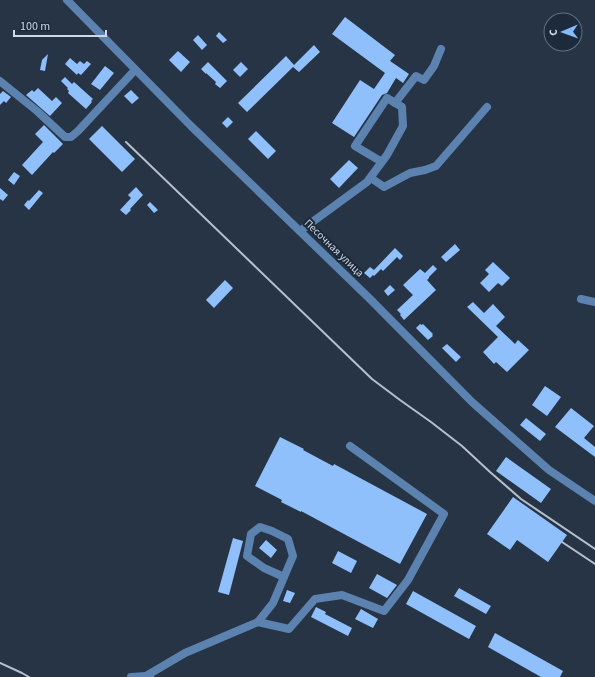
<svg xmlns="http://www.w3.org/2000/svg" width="595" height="677" viewBox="0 0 595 677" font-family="'Source Sans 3',sans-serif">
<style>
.building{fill:#90c0fb}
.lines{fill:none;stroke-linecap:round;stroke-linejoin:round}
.minor{stroke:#5c82b0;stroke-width:8}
.rail{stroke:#b6c0cd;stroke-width:2}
.labels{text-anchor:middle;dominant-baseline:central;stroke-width:4;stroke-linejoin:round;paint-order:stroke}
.street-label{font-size:11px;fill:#cfd8e4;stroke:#1c2a3b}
</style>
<rect width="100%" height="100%" fill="#263446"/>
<g class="building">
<polygon points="345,17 395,55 390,61 409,74 403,83 396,78 387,93 382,95 354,137 332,123 360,80 374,89 385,73 332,34"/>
<polygon points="219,32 227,40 223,43 216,36"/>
<polygon points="198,35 207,45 202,50 193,40"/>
<polygon points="314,45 320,52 299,72 293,67 247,112 238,103 286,56 294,65"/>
<polygon points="178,51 190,62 181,72 169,60"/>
<polygon points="48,54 45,71 40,70 42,60"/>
<polygon points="70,58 77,64 80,61 84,64 87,61 91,64 81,75 78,73 77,75 65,64"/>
<polygon points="208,62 227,81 220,88 215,84 216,82 206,73 206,74 201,69"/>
<polygon points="241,62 248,69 240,77 233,70"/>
<polygon points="105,66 114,73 100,90 91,84"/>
<polygon points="65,77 72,84 74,82 93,99 91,101 92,102 86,109 68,93 69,91 67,89 68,88 61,81"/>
<polygon points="38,88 52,101 56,97 62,103 50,116 26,95 32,90 34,92"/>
<polygon points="131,90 139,98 132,104 124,96"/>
<polygon points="3,91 11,97 6,103 4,101 0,105 0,94"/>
<polygon points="228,117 233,122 227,128 222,123"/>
<polygon points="44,125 63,144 54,153 53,152 32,175 22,165 43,142 35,134"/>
<polygon points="102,126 135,159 122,172 89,139"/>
<polygon points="256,131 276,151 268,159 248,139"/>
<polygon points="349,160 358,168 339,188 330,179"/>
<polygon points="14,172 20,176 14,185 8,180"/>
<polygon points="136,187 143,195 130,209 131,210 126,215 120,210 131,198 128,195"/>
<polygon points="0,188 8,195 3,201 0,199"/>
<polygon points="39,190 43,193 29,210 24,205 28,200 29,201"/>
<polygon points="150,202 158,210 154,213 147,205"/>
<polygon points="455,244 460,250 446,262 441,257"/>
<polygon points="395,248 403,256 400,260 397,257 383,271 381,269 374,276 373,275 370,278 364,273 370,267 374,270"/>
<polygon points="493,262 510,278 502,286 498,283 489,292 480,283 489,274 485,270"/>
<polygon points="433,265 437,269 429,277 429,278 427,280 436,290 404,320 400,315 401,314 397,310 413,295 403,285 420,269 425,273"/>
<polygon points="225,280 233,288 214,308 206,300"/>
<polygon points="390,285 395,290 388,296 384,291"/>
<polygon points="473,302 484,313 493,304 505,317 496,326 515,344 518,340 529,350 507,372 496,362 494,364 483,352 498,337 467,307"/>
<polygon points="420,324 422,325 423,324 433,334 432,335 433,336 428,340 416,328"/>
<polygon points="447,344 461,357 456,362 442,348"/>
<polygon points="545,386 561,397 547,416 532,405"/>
<polygon points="571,408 594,426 584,438 595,447 595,457 555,427"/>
<polygon points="526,418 546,434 540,441 520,425"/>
<polygon points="280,437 304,449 303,450 333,466 334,464 427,514 400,564 301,511 301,512 281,502 282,500 255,486"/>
<polygon points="506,457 551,489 541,503 496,471"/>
<polygon points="513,497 567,535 548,562 517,540 510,550 487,534"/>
<polygon points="233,538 243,541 229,595 218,592"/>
<polygon points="266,540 277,550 271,558 259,548"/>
<polygon points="338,551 357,561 351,573 332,563"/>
<polygon points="377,574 397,585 387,598 369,588"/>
<polygon points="459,588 491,606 486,614 454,596"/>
<polygon points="287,590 295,593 290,603 283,601"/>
<polygon points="413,591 476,626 469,639 406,604"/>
<polygon points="316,607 326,612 325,614 352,628 348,636 311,617"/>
<polygon points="361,609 378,619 373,628 355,619"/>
<polygon points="495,633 563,671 560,677 541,677 488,647"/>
</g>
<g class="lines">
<g class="minor">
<polyline points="67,0 191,126 369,298 472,402 549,470 595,501"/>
<polyline points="0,81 37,111 65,137 71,137 78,131 135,70"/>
<polyline points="395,103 416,76 424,80 434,66 441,49"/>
<polyline points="371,178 384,187 410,173 425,170 436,166 487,107"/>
<polyline points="300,231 367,182 387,155 403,126 402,107 387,98 355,146 382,162"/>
<polyline points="581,299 595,302"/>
<polyline points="258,622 273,603 293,556 288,539 272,531 260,527 251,534 247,556 264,568 284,577"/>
<polyline points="146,676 185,653 258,622 289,629 315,599 342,595 384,611 408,580 444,514 350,446"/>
<polyline points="131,677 146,676 150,677"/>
</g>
<g class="rail">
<polyline points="126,142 372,379 400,400 431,422 462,446 490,472 521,499 595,549"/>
<polyline points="562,542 595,564"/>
<polyline points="0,663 22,673 29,677"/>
</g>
</g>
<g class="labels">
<g class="street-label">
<text transform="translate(334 248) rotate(44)">Песочная улица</text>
</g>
</g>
<g transform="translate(563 32) rotate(268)"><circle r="19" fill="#1c2a3b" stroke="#64707f"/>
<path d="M0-3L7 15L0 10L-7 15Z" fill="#86bbfb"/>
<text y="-6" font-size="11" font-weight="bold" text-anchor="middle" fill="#cfd8e4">С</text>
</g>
<path d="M14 30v6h92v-6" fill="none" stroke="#cfd8e4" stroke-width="2"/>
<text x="20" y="30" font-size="12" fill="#cfd8e4" stroke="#1c2a3b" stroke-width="3" paint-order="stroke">100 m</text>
</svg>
